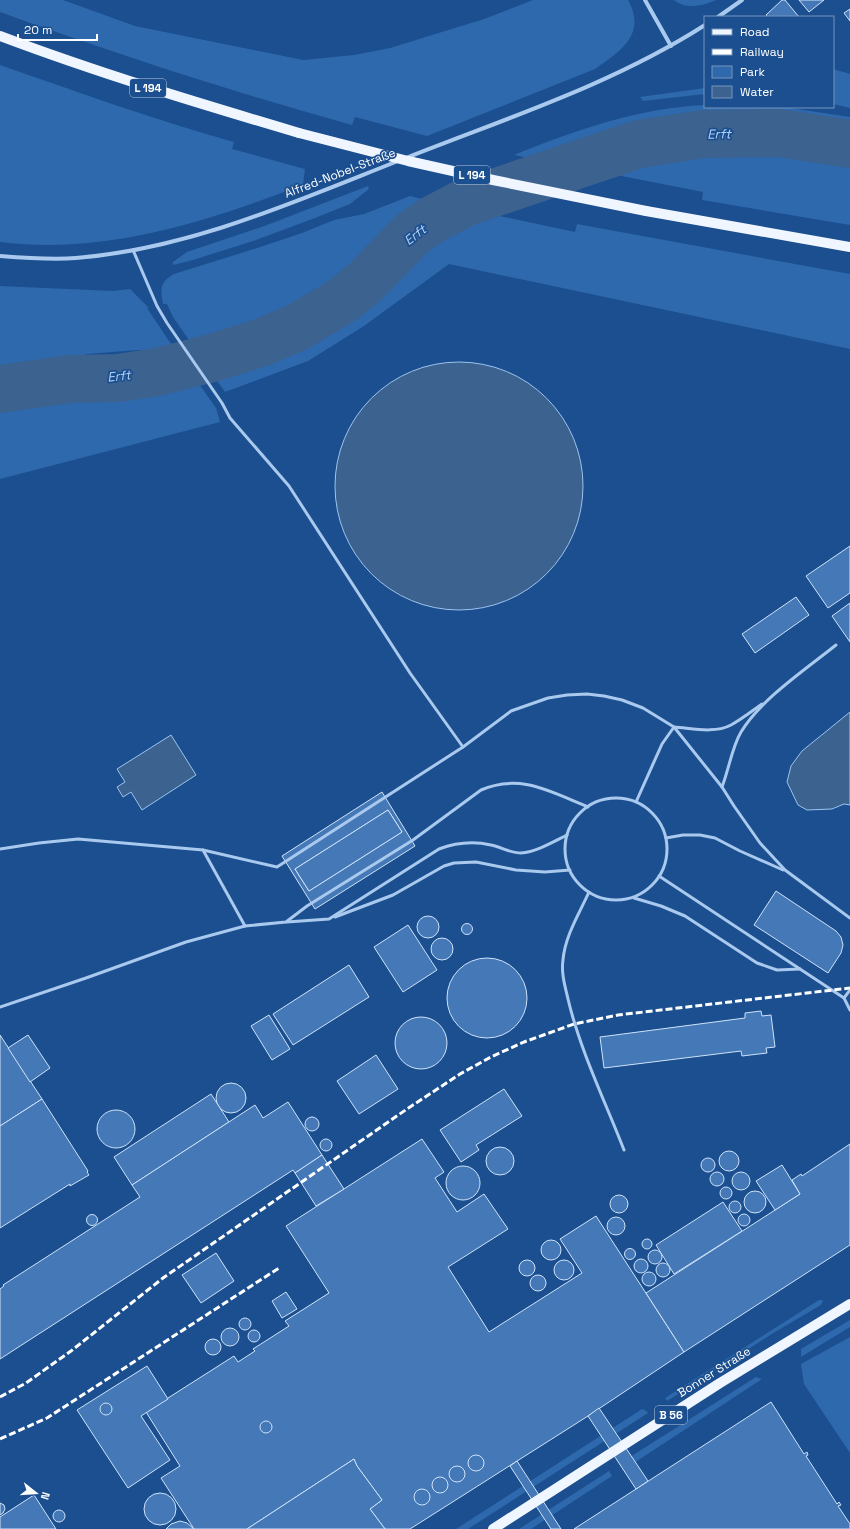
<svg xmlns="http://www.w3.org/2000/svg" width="850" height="1529" viewBox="0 0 850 1529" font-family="'Space Grotesk',sans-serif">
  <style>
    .green { fill: #2e69ad }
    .water { fill: #3c6290; stroke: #9cc4f0 }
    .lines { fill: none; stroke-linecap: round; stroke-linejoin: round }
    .river { stroke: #3c6290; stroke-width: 48 }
    .building { fill: #4478b7; stroke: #cfe3fa; fill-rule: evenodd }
    .service { stroke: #a9c9ee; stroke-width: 3 }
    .minor { stroke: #a9c9ee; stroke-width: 4 }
    .primary { stroke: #f0f6ff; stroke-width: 10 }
    .rail { stroke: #fff; stroke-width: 3; stroke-dasharray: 7 3; stroke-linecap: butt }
    .primary-bridge { stroke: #f0f6ff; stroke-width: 10 }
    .labels { text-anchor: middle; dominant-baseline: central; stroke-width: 3.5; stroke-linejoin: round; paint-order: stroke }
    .shield { fill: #1b4f8f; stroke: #bbcadd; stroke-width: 1 }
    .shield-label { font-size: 11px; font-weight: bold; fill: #fff }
    .street-label { font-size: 12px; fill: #fff; stroke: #1b4f8f }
    .water-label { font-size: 13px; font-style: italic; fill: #b5d3f5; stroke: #1b4f8f }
  </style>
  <rect width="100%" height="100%" fill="#1b4f8f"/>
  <!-- green -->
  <g class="green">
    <path d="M 0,0 L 63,0 L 135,26 L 303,60 L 354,55 L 390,48 L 484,19 L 533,0 L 628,0 C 647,34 621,51 595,69 L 427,136 L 355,117 L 352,125 C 233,92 116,54 0,12 Z"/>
    <path d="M 674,0 L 716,0 C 703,6 686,10 674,0 Z"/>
    <path d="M 0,65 C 78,92 155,120 234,142 L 232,149 L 305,169 L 303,185 C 205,222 106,255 0,242 Z"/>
    <path d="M 833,69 L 850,74 L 850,108 L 833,104 Z"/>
    <path d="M 705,88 L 705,94 L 643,101 L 640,97 Z"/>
    <path d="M 705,105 L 705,107 L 783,107 L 850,117 L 850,134 L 791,123 L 762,121 L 713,122 L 669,125 L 642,131 L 563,165 L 514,155 C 576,130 638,108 705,105 Z"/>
    <path d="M 761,137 L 821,145 L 850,151 L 850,225 L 702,200 L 703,192 L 586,169 L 661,144 L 714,138 Z"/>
    <path d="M 368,186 L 369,189 L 350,204 L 315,218 L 253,241 L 193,260 L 173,265 L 173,262 L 187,252 L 267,225 Z"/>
    <path d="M 410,196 L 442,204 C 426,212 408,220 396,234 C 379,253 363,275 342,291 C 319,309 286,326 259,336 C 239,343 218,347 198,353 L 173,317 L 167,304 L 163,304 C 160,288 160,282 174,274 L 254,249 L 302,233 L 334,220 L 364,214 Z"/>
    <path d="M 476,211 L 575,232 L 577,224 L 850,274 L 850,349 L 449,264 L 364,326 L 308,361 L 225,392 L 208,368 C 231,361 253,355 275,347 C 300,337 334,318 355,302 C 395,272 425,225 476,211 Z"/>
    <path d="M 0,286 L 113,291 L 130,289 L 149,308 L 147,308 L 179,356 L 138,350 L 87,354 L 40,371 L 0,377 Z"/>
    <path d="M 192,374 L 216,408 L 220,422 L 0,479 L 0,401 L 115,387 L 157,385 Z"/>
    <path d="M 819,1300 L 822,1300 L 823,1301 L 821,1305 L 775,1332 L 667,1401 L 665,1398 Z"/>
    <path d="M 850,1320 L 850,1327 L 801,1357 L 801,1349 Z"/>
    <path d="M 850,1337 L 850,1453 L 804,1384 L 801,1364 Z"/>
    <path d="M 756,1377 L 762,1379 L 634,1463 L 630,1457 Z"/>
    <path d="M 642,1409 L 645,1410 L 648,1413 L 468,1529 L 456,1529 Z"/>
    <path d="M 609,1471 L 612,1476 L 531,1529 L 519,1529 Z"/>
  </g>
  <!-- water -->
  <g class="water">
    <circle cx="459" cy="486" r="124"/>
    <path d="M 850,712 L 850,805 L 844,804 L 832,809 L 807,810 L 798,805 L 787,782 L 791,766 L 802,751 Z"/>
    <path d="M 171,735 L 196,775 L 142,810 L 131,792 L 123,797 L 117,787 L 125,782 L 117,769 Z"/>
  </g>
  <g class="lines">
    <!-- river -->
    <path class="river" d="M 0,389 L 70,379 L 119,378 L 157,372 L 212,358 L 260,343 L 296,328 L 343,300 L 363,284 L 413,233 L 432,220 L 464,203 L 639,144 L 703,134 L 779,133 L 850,144"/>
  </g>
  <!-- building -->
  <g class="building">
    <path d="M 782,0 L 785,0 L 799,17 L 768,17 L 766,15 Z"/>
    <path d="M 799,0 L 824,0 L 809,12 Z"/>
    <path d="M 850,9 L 850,21 L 844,13 Z"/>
    <path d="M 850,546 L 850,593 L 828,608 L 806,576 Z"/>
    <path d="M 796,597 L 809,615 L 755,653 L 742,634 Z"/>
    <path d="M 850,603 L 850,642 L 832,616 Z"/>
    <path d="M 382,792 L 415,846 L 315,909 L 282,856 ZM 388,810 L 402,832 L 309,891 L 295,869 Z"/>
    <path d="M 388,810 L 402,832 L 309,891 L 295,869 Z"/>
    <path d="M 776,891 L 836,931 L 841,937 L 843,945 L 841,953 L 828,973 L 754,925 Z"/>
    <circle cx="428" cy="927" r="11"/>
    <circle cx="467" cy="929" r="5.5"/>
    <path d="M 408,925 L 437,970 L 403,992 L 374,947 Z"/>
    <circle cx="442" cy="949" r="11"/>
    <circle cx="487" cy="998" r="40"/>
    <path d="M 349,965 L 369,997 L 293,1045 L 273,1014 Z"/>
    <path d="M 761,1011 L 762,1016 L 771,1015 L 775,1047 L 766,1048 L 767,1053 L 742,1056 L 741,1051 L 604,1068 L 600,1037 L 745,1018 L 745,1013 Z"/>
    <path d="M 269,1015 L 290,1049 L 272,1060 L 251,1026 Z"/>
    <circle cx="421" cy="1043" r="26"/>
    <path d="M 0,1035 L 42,1099 L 0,1126 Z"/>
    <path d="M 28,1035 L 50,1068 L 30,1082 L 8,1048 Z"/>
    <path d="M 376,1055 L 398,1089 L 359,1114 L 337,1081 Z"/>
    <circle cx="231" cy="1098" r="15"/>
    <path d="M 504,1089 L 522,1116 L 476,1145 L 479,1150 L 461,1162 L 440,1130 Z"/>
    <path d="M 211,1094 L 229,1122 L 132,1185 L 114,1157 Z"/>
    <path d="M 42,1099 L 88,1171 L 87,1172 L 89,1175 L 70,1186 L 70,1184 L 0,1228 L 0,1126 Z"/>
    <path d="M 288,1102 L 322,1155 L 295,1173 L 293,1170 L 0,1359 L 0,1289 L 4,1286 L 3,1285 L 140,1197 L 132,1185 L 255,1105 L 263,1118 Z"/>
    <circle cx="116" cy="1129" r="19"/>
    <circle cx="312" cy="1124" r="7"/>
    <path d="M 422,1139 L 444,1172 L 435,1178 L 457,1212 L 484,1194 L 508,1229 L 448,1267 L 489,1332 L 582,1273 L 560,1239 L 596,1216 L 684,1352 L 588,1416 L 410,1529 L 385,1529 L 370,1509 L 382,1500 L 357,1466 L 354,1459 L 247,1529 L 194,1529 L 161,1478 L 180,1466 L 146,1412 L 234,1356 L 238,1362 L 255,1351 L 253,1349 L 289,1326 L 285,1321 L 329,1293 L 286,1226 Z"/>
    <circle cx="326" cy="1145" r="6"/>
    <path d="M 850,1144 L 850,1245 L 684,1352 L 646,1293 L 800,1194 L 792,1180 L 801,1174 L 802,1176 Z"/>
    <circle cx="500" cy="1161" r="14"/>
    <circle cx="729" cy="1161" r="10"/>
    <path d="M 322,1155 L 344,1189 L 316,1206 L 295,1173 Z"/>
    <circle cx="708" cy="1165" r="7"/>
    <path d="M 782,1165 L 800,1194 L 775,1210 L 756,1181 Z"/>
    <circle cx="463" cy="1183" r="17"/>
    <circle cx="741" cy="1181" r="9"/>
    <circle cx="717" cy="1179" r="7"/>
    <circle cx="726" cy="1193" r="6"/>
    <circle cx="755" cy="1202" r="11"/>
    <circle cx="619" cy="1204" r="9"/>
    <circle cx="735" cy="1207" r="6"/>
    <path d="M 723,1202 L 742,1231 L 674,1274 L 656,1245 Z"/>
    <circle cx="744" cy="1220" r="6"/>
    <circle cx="92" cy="1220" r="5.5"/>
    <circle cx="616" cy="1226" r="9"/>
    <circle cx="647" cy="1244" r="5"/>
    <circle cx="551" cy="1250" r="10"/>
    <circle cx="630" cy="1254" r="5.5"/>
    <circle cx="655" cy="1257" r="7"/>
    <path d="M 216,1253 L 234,1281 L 201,1303 L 182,1275 Z"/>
    <circle cx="641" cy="1266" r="7"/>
    <circle cx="564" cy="1270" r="10"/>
    <circle cx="527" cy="1268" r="8"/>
    <circle cx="663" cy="1270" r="7"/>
    <circle cx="649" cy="1279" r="7"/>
    <circle cx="538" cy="1283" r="8"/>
    <path d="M 286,1292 L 297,1309 L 282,1318 L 272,1301 Z"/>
    <circle cx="245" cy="1324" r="6"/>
    <circle cx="230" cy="1337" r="9"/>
    <circle cx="254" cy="1336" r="6"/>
    <circle cx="213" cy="1347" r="8"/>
    <path d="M 147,1366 L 168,1399 L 141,1416 L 170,1460 L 128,1488 L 77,1410 Z"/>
    <path d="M 771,1402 L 804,1454 L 807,1452 L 808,1455 L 806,1456 L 837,1504 L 839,1502 L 841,1505 L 838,1506 L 850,1524 L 850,1529 L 574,1529 Z"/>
    <circle cx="106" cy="1409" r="6"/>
    <path d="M 599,1408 L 648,1481 L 636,1489 L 588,1416 Z"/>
    <circle cx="266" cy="1427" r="6"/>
    <circle cx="476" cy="1463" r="8"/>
    <path d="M 354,1459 L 357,1466 L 382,1500 L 370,1509 L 385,1529 L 247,1529 Z"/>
    <path d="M 517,1461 L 561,1529 L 551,1529 L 510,1466 Z"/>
    <circle cx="457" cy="1474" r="8"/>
    <circle cx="440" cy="1485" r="8"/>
    <circle cx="422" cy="1497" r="8"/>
    <circle cx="160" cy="1509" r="16"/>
    <path d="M 34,1495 L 56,1529 L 0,1529 L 0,1517 Z"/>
    <path d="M 0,1503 L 4,1505 L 5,1509 L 3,1513 L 0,1515 Z"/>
    <circle cx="59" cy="1516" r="6"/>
    <path d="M 180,1521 L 187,1523 L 194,1529 L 166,1529 L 171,1524 Z"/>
  </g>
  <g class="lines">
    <!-- service -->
    <g class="service">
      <path d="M 133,250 L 157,306 L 167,323 L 222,403 L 230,418 L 289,486 L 410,673 L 463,747"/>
      <path d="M 722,787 C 729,769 732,747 741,732 C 761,699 806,669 836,645"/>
      <circle cx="616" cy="849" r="51"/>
      <path d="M 636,802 L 662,744 L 674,727 C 691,728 714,734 731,725 C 742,719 752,711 762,704"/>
      <path d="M 666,838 L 683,835 L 700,835 L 715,838 L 740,851 L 783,870"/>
      <path d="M 0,849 L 39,843 L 78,839 L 203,850 L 277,867 L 463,747 L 511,711 L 548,698 L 567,695 L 587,694 L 604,696 L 622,700 L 643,708 L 674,727 L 722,787 L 734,806 L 760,843 L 785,870 L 850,918"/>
      <path d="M 203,850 L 245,926"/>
      <path d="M 659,876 L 844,998 L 850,1010"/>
      <path d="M 589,892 C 579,914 565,936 563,960 C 561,973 565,986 568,999 C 580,1050 605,1101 624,1150"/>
      <path d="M 634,898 L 661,906 L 685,916 L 757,963 L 777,970 L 800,969"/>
      <path d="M 335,917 L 393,895 L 444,866 L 454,863 L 476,862 L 516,870 L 545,872 L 570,870"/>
      <path d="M 287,922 L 329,919 L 439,849 C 455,843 473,841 491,845 C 501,847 510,853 521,853 C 536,852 553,842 567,835"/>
      <path d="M 844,998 L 850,990"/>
      <path d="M 0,1007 L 86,978 L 186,942 L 245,926 L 286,922 L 307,906 L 413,840 L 481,790 C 520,773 551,792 588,807"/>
    </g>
    <!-- minor -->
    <g class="minor">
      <path d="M 645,0 L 671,46"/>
      <path d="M 718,17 L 742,0"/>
      <path d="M 406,158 C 507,118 613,84 705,25"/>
      <path d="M 0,256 C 25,258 51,260 76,258 C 189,249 294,202 398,161"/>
    </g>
    <!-- primary -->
    <g class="primary">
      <path d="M 0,36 C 98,73 198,103 299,133"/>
      <path d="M 646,211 L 850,247"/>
      <path d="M 493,1529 L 720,1383 L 850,1304"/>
    </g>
    <!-- rail -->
    <g class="rail">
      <path d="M 0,1397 L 26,1383 L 71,1351 L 163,1278 L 407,1109 L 460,1074 L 491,1057 L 524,1042 L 574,1024 L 618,1015 L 850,988"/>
      <path d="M 0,1439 L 47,1418 L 279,1268"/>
    </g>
    <!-- primary-bridge -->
    <path class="primary-bridge" d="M 299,133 L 408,161 L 493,180 L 646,211"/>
  </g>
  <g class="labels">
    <!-- shield labels -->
    <g class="shield">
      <rect x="130" y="79" width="36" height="18" rx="3"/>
      <rect x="454" y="166" width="36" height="18" rx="3"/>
      <rect x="655" y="1406" width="32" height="18" rx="3"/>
    </g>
    <g class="shield-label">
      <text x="148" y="88">L 194</text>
      <text x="472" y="175">L 194</text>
      <text x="671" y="1415">B 56</text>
    </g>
    <!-- street labels -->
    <g class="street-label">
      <text transform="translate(340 173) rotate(-21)">Alfred-Nobel-Straße</text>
      <text transform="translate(714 1372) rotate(-32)">Bonner Straße</text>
    </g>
    <!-- water labels -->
    <g class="water-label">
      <text transform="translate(719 134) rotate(-1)">Erft</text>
      <text transform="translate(415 235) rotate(-38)">Erft</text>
      <text transform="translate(119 376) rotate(-6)">Erft</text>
    </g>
  </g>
  <!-- legend -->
  <rect x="704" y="16" width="130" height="92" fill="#1b4f8f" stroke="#7695bc"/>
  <rect x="712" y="29" width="20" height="6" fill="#f0f6ff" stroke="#7695bc"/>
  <text x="740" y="36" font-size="12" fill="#ffffff">Road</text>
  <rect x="712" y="49" width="20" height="6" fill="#ffffff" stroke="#7695bc"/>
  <text x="740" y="56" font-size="12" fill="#ffffff">Railway</text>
  <rect x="712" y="66" width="20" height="12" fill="#2e69ad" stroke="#7695bc"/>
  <text x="740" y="76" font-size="12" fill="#ffffff">Park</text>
  <rect x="712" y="86" width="20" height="12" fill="#3c6290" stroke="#7695bc"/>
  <text x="740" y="96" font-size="12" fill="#ffffff">Water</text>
  <!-- north arrow -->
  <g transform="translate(36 1493) rotate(107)" stroke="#1b4f8f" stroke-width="3" paint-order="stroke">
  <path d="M0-3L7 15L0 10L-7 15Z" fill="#ffffff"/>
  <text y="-6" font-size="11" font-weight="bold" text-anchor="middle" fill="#ffffff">N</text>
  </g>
  <!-- scale -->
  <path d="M18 34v6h79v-6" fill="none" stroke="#ffffff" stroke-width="2"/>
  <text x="24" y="34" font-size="12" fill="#ffffff" stroke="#1b4f8f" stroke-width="3" paint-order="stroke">20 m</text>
</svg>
